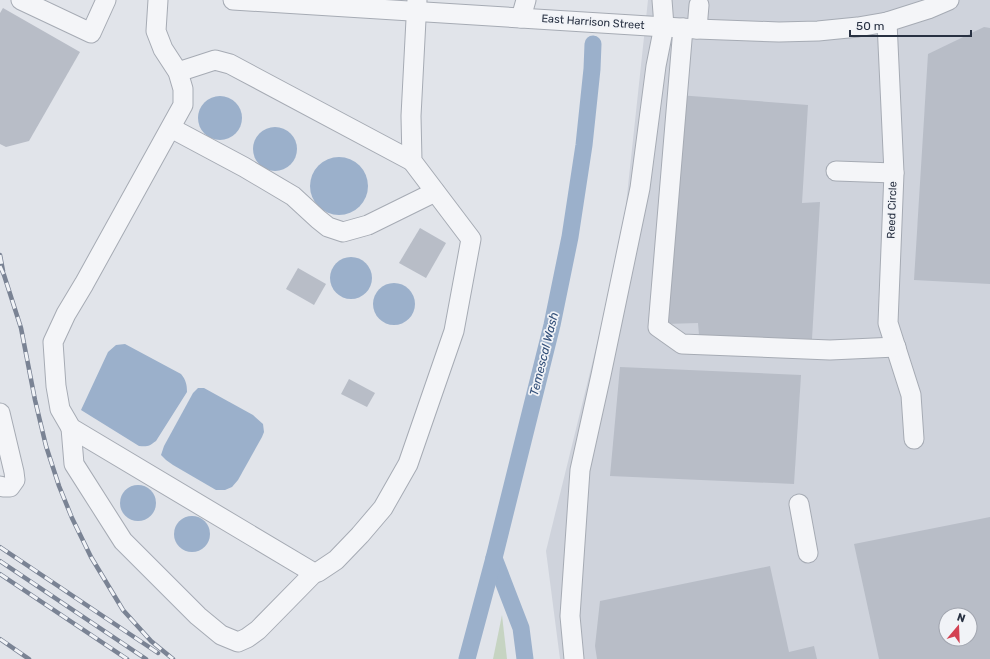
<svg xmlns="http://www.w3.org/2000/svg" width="990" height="659" viewBox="0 0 990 659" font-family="Rubik,sans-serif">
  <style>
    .built { fill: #cfd3dc; fill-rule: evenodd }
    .green { fill: #c6d4c2 }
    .water { fill: #9bb0cb }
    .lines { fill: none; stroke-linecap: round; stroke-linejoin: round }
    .canal { stroke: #9bb0cb; stroke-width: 17 }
    .building { fill: #b8bdc7; fill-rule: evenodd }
    .minor-casing { stroke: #a6abb4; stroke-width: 21 }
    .minor { stroke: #f4f5f8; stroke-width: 19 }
    .rail-casing { stroke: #7a8394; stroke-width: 4.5 }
    .rail { stroke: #f1f3f7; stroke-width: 3; stroke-dasharray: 9; stroke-linecap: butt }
    .labels { text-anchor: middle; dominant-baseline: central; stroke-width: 3.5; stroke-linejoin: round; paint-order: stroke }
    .street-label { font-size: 11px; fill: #283142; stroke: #f1f3f7 }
    .water-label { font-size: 12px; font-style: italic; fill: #314e78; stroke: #f1f3f7 }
  </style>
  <rect width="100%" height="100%" fill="#e1e4ea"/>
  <!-- built -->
  <path class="built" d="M 648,0 L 990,0 L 990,659 L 560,659 L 546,551 L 622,242 ZM 946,615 L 970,615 L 970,639 L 946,639 Z"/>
  <!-- green -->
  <path class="green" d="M 502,615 L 507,659 L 493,659 Z"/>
  <!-- water -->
  <g class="water">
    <circle cx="220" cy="118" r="22"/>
    <circle cx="275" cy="149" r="22"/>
    <circle cx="339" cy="186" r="29"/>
    <circle cx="351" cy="278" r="21"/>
    <circle cx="394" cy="304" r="21"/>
    <path d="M 125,344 L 181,374 C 186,380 187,385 187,392 L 156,441 C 149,446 148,447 139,446 L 81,410 L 108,352 L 116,345 Z"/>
    <path d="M 198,388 L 204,388 L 253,415 L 263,424 L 264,432 L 262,437 L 238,480 L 232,487 L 225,490 L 216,490 L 173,465 L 166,460 L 161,455 L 164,446 L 193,393 Z"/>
    <circle cx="138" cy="503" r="18"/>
    <circle cx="192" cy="534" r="18"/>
  </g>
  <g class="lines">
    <!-- canal -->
    <g class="canal">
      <path d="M 494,558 L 521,628 L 525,659"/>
      <path d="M 467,659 L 494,558 L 552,325 L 570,237 L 584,145 L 592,69 L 593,44"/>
    </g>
  </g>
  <!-- building -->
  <g class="building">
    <path d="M 3,8 L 80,52 L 29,141 L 6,147 L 0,144 L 0,13 Z"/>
    <path d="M 984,27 L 990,28 L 990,284 L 914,280 L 928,54 Z"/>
    <path d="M 678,95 L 808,105 L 802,203 L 820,202 L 812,339 L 699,335 L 698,323 L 665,324 Z"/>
    <path d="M 420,228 L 446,243 L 426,278 L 399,263 Z"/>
    <path d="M 298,268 L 326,284 L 314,305 L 286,289 Z"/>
    <path d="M 620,367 L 801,375 L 794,484 L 610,476 Z"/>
    <path d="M 349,379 L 375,393 L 367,407 L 341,394 Z"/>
    <path d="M 990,517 L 990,659 L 879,659 L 854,544 ZM 946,615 L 970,615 L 970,639 L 946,639 Z"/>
    <path d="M 770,566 L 789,652 L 814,646 L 817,659 L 597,659 L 595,646 L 600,601 Z"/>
  </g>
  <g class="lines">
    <defs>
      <g id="minor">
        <path d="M 21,0 L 91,33 L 106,0"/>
        <path d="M 158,0 L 156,31 L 163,49 L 178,72 L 183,89 L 183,105 L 84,284 L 66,314 L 53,342 L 56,386 L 60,409 L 71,428 L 314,573 L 318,572 L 336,560 L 360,535 L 383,508 L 408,464 L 454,331 L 471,239 L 412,161 L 411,116 L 417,0"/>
        <path d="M 233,0 L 697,29 L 779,32 L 818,31 L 858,27 L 887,22 L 928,9 L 949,0"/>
        <path d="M 521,18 L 526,0"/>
        <path d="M 887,22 L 894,173 L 888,323 L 911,395 L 914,439"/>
        <path d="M 683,28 L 658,327 L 682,344 L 830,350 L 896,347"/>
        <path d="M 697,29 L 699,5"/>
        <path d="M 178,72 L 215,60 L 230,64 L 412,161"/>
        <path d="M 171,128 L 244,167 L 293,196 L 318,219 L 328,227 L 343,232 L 368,225 L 435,192"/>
        <path d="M 836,171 L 894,173"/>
        <path d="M 0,413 L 14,472 L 15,480 L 10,487 L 3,487 L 0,486"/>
        <path d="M 71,428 L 74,464 L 123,541 L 198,616 L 221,635 L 238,642 L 247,638 L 258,630 L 314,573"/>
        <path d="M 799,504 L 808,553"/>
        <path d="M 574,659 L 570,616 L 580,470 L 601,375 L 640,188 L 656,66 L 664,26 L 662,0"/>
      </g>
    </defs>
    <!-- minor casing -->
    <use href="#minor" class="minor-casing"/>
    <!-- minor -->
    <use href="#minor" class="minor"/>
    <defs>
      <g id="rail">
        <path d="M 0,255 L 3,271"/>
        <path d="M 0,266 L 4,275 L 21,328 L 35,400 L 46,446 L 59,486 L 72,518 L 91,557 L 123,610 L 151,641 L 173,659"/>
        <path d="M 0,547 L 158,653"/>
        <path d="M 0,561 L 146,659"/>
        <path d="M 0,574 L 127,659"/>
        <path d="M 0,639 L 29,659"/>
      </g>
    </defs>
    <!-- rail casing -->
    <use href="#rail" class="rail-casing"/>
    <!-- rail -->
    <use href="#rail" class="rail"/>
  </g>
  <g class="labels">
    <!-- street labels -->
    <g class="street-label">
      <text transform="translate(593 22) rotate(4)">East Harrison Street</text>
      <text transform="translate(892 210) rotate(-88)">Reed Circle</text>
    </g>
    <!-- water labels -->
    <g class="water-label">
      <text transform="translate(544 354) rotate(-76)">Temescal Wash</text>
    </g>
  </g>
  <!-- north arrow -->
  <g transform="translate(958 627) rotate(19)"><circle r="19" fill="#f1f3f7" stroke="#a1a5af"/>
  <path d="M0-3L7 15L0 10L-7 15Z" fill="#d34253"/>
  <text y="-6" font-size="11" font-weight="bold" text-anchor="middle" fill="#283142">N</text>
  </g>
  <!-- scale -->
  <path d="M850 30v6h121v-6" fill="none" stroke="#283142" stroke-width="2"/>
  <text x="856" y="30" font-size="12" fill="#283142" stroke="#f1f3f7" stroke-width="3" paint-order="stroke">50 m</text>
</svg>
